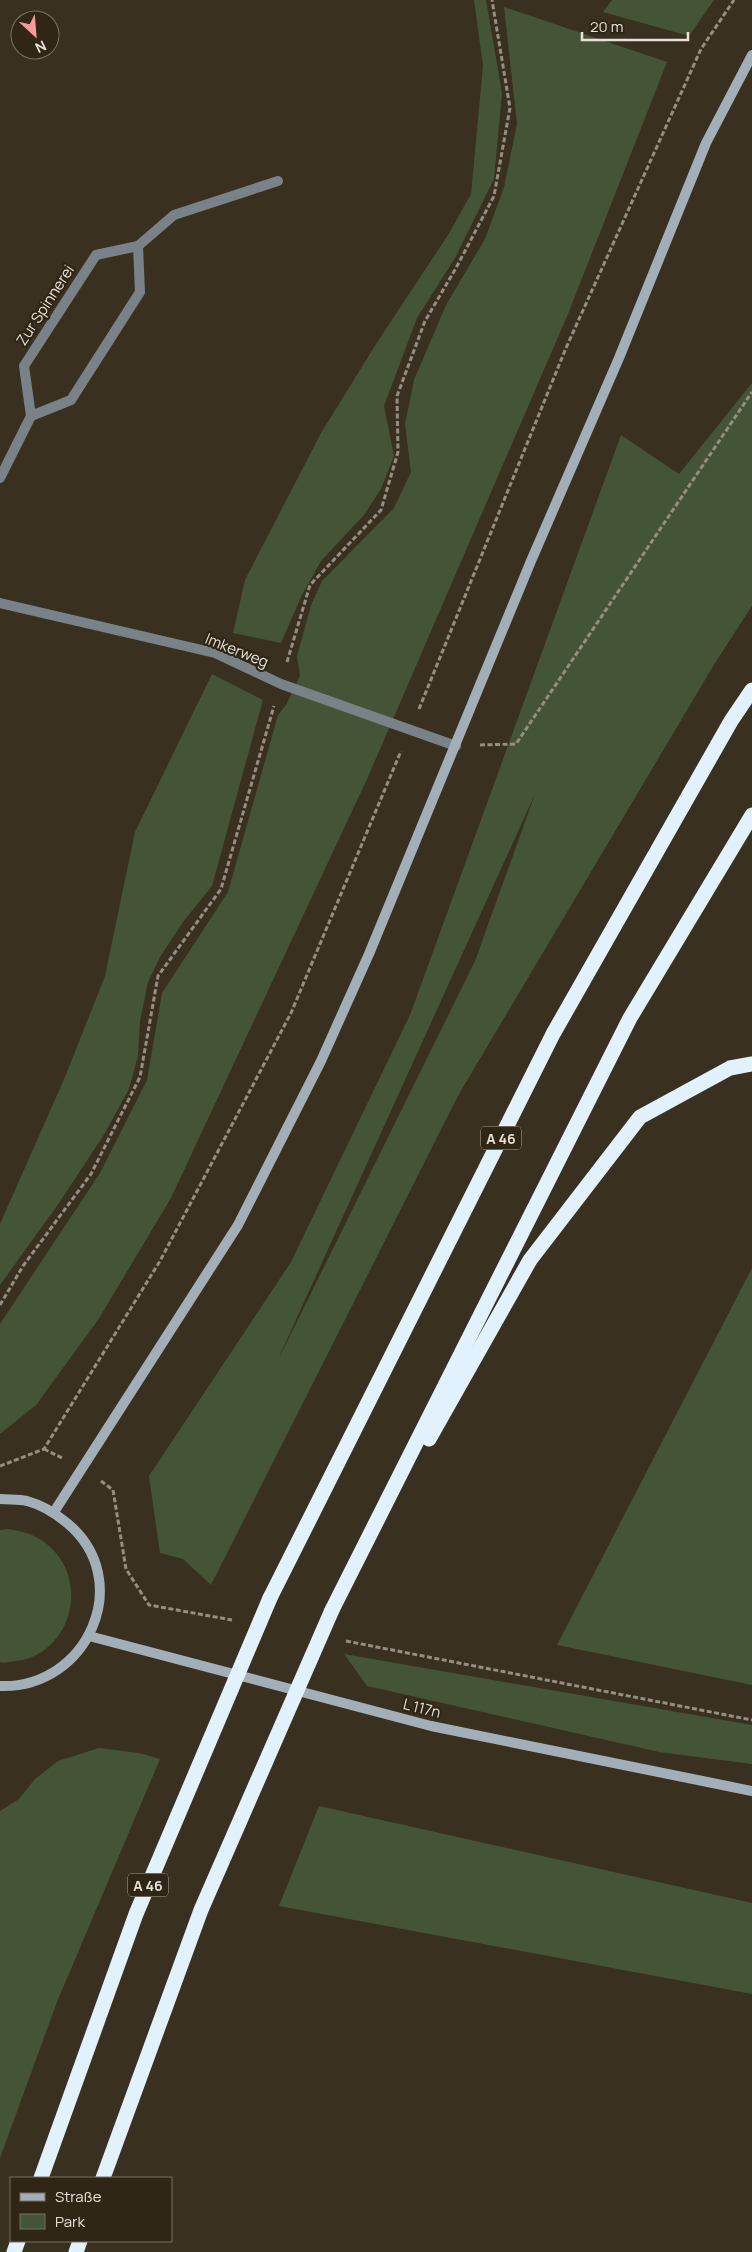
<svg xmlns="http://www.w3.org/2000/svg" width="752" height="2252" viewBox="0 0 752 2252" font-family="Manrope,sans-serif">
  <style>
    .green { fill: #445436; fill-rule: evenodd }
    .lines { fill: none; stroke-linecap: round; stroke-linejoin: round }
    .path { stroke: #958e81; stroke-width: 3; stroke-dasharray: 5 2.5; stroke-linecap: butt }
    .street { stroke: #798288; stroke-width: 10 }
    .secondary { stroke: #a2afb9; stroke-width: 10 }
    .highway { stroke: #e1f1fe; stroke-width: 15 }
    .highway-bridge { stroke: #e1f1fe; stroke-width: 15 }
    .labels { text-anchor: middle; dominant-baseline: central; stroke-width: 4.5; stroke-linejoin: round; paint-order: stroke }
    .shield { fill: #2f2616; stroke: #b0a99d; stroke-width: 1 }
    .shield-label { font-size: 14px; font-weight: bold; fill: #e7e1d7 }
    .street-label { font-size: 15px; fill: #e7e1d7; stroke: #2f2616 }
  </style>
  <rect width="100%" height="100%" fill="#393020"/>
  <!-- green -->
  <g class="green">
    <path d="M 474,0 L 486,0 L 502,93 L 494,179 L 455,258 L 417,318 L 384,406 L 394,456 L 381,489 L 364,515 L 321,561 L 301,597 L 281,643 L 233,633 L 245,580 L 321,433 L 376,344 L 448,235 L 471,194 L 483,66 Z"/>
    <path d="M 612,0 L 714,0 L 689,36 L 603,12 Z"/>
    <path d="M 504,7 L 667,62 L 568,314 L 368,777 L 171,1198 L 98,1320 L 36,1405 L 0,1434 L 0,1324 L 100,1173 L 147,1080 L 162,993 L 228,892 L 278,715 L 286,705 L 300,676 L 297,656 L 311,605 L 322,581 L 394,508 L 411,472 L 405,424 L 414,380 L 446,305 L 485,239 L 504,187 L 517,124 Z"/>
    <path d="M 752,383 L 752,606 L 715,663 L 459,1094 L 211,1585 L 183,1559 L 160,1553 L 149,1476 L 291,1262 L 410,1015 L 621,435 L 679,474 ZM 535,794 L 475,961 L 280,1356 L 280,1355 Z"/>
    <path d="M 212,674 L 263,700 L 212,886 L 183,922 L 160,957 L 148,982 L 140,1021 L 138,1056 L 129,1089 L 105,1133 L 59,1203 L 0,1285 L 0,1224 L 65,1077 L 105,976 L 135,832 Z"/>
    <path d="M 752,1268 L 752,1685 L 557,1645 Z"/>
    <path d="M 8,1529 C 21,1531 34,1534 44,1542 C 82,1569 80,1628 40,1653 C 29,1660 16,1661 3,1663 L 0,1662 L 0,1530 Z"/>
    <path d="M 344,1654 L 752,1725 L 752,1764 L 659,1752 L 367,1686 Z"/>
    <path d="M 99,1748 L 139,1753 L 160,1759 L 57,2002 L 0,2158 L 0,1811 L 19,1799 L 35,1779 L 58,1761 Z"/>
    <path d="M 319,1806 L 752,1903 L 752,1994 L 279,1906 Z"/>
  </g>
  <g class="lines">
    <!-- path -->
    <g class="path">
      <path d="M 287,662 L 310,585 L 381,510 L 398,452 L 397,396 L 425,321 L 456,268 L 494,196 L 510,108 L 492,0"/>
      <path d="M 419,709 L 566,348 L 701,49 L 734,0"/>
      <path d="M 480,745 L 516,744 L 752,392"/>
      <path d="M 0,1305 L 23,1266 L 91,1174 L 140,1077 L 158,976 L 221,889 L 274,706"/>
      <path d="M 44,1449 L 62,1458"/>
      <path d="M 0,1466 L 44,1449 L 160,1261 L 291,1013 L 401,751"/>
      <path d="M 101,1481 L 113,1490 L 126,1569 L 149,1605 L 232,1620"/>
      <path d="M 346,1641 L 752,1720"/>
    </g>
    <!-- street -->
    <g class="street">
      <path d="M 31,416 L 71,400 L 140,292 L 138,246"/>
      <path d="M 0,478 L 31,416 L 24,366 L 96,255 L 138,246 L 174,215 L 278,181"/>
      <path d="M 0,603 L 215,653 L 281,684 L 456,746"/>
    </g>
    <!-- secondary -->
    <g class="secondary">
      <path d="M 0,1499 C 9,1500 18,1499 27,1501 C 42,1505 55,1513 67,1523 C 136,1580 88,1689 0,1686"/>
      <path d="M 54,1512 L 238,1225 L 321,1061 L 369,954 L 531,561 L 619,358 L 706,143 L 752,55"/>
      <path d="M 89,1636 L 431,1726 L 752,1791"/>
    </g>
    <!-- highway -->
    <g class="highway">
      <path d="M 429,1439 L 530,1260 L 640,1117 L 730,1068 L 752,1064"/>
      <path d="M 270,1598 L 553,1034 L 731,721 L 752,690"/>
      <path d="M 332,1610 L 630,1018 L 752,815"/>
      <path d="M 14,2252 L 18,2241"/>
      <path d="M 76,2252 L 80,2241"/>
    </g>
    <!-- highway-bridge -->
    <g class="highway-bridge">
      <path d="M 41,2178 L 136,1914 L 270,1598"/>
      <path d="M 103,2178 L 201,1910 L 332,1610"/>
    </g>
  </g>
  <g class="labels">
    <!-- shield labels -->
    <g class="shield">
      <rect x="481" y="1126.5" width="40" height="23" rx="4"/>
      <rect x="128" y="1873.5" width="40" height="23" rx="4"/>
    </g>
    <g class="shield-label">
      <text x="501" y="1138">A 46</text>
      <text x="148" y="1885">A 46</text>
    </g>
    <!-- street labels -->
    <g class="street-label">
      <text transform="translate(45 305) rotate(-57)">Zur Spinnerei</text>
      <text transform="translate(237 650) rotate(22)">Imkerweg</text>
      <text transform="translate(422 1708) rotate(14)">L 117n</text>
    </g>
  </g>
  <!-- legend -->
  <rect x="10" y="2177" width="162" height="65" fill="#2f2616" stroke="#797163"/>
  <rect x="20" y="2193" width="25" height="8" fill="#a2afb9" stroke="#797163"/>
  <text x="55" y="2202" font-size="15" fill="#e7e1d7">Straße</text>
  <rect x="20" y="2214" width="25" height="15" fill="#445436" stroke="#797163"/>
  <text x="55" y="2227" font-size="15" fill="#e7e1d7">Park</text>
  <!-- north arrow -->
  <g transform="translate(35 35) rotate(154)"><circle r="24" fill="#2f2616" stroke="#797163"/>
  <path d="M0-4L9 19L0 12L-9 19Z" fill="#f59b9a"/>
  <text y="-8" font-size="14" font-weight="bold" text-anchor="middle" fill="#e7e1d7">N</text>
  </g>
  <!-- scale -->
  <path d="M582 32v8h106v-8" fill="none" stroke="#e7e1d7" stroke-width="2.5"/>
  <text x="590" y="32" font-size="15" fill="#e7e1d7" stroke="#2f2616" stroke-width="4" paint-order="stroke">20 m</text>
</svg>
